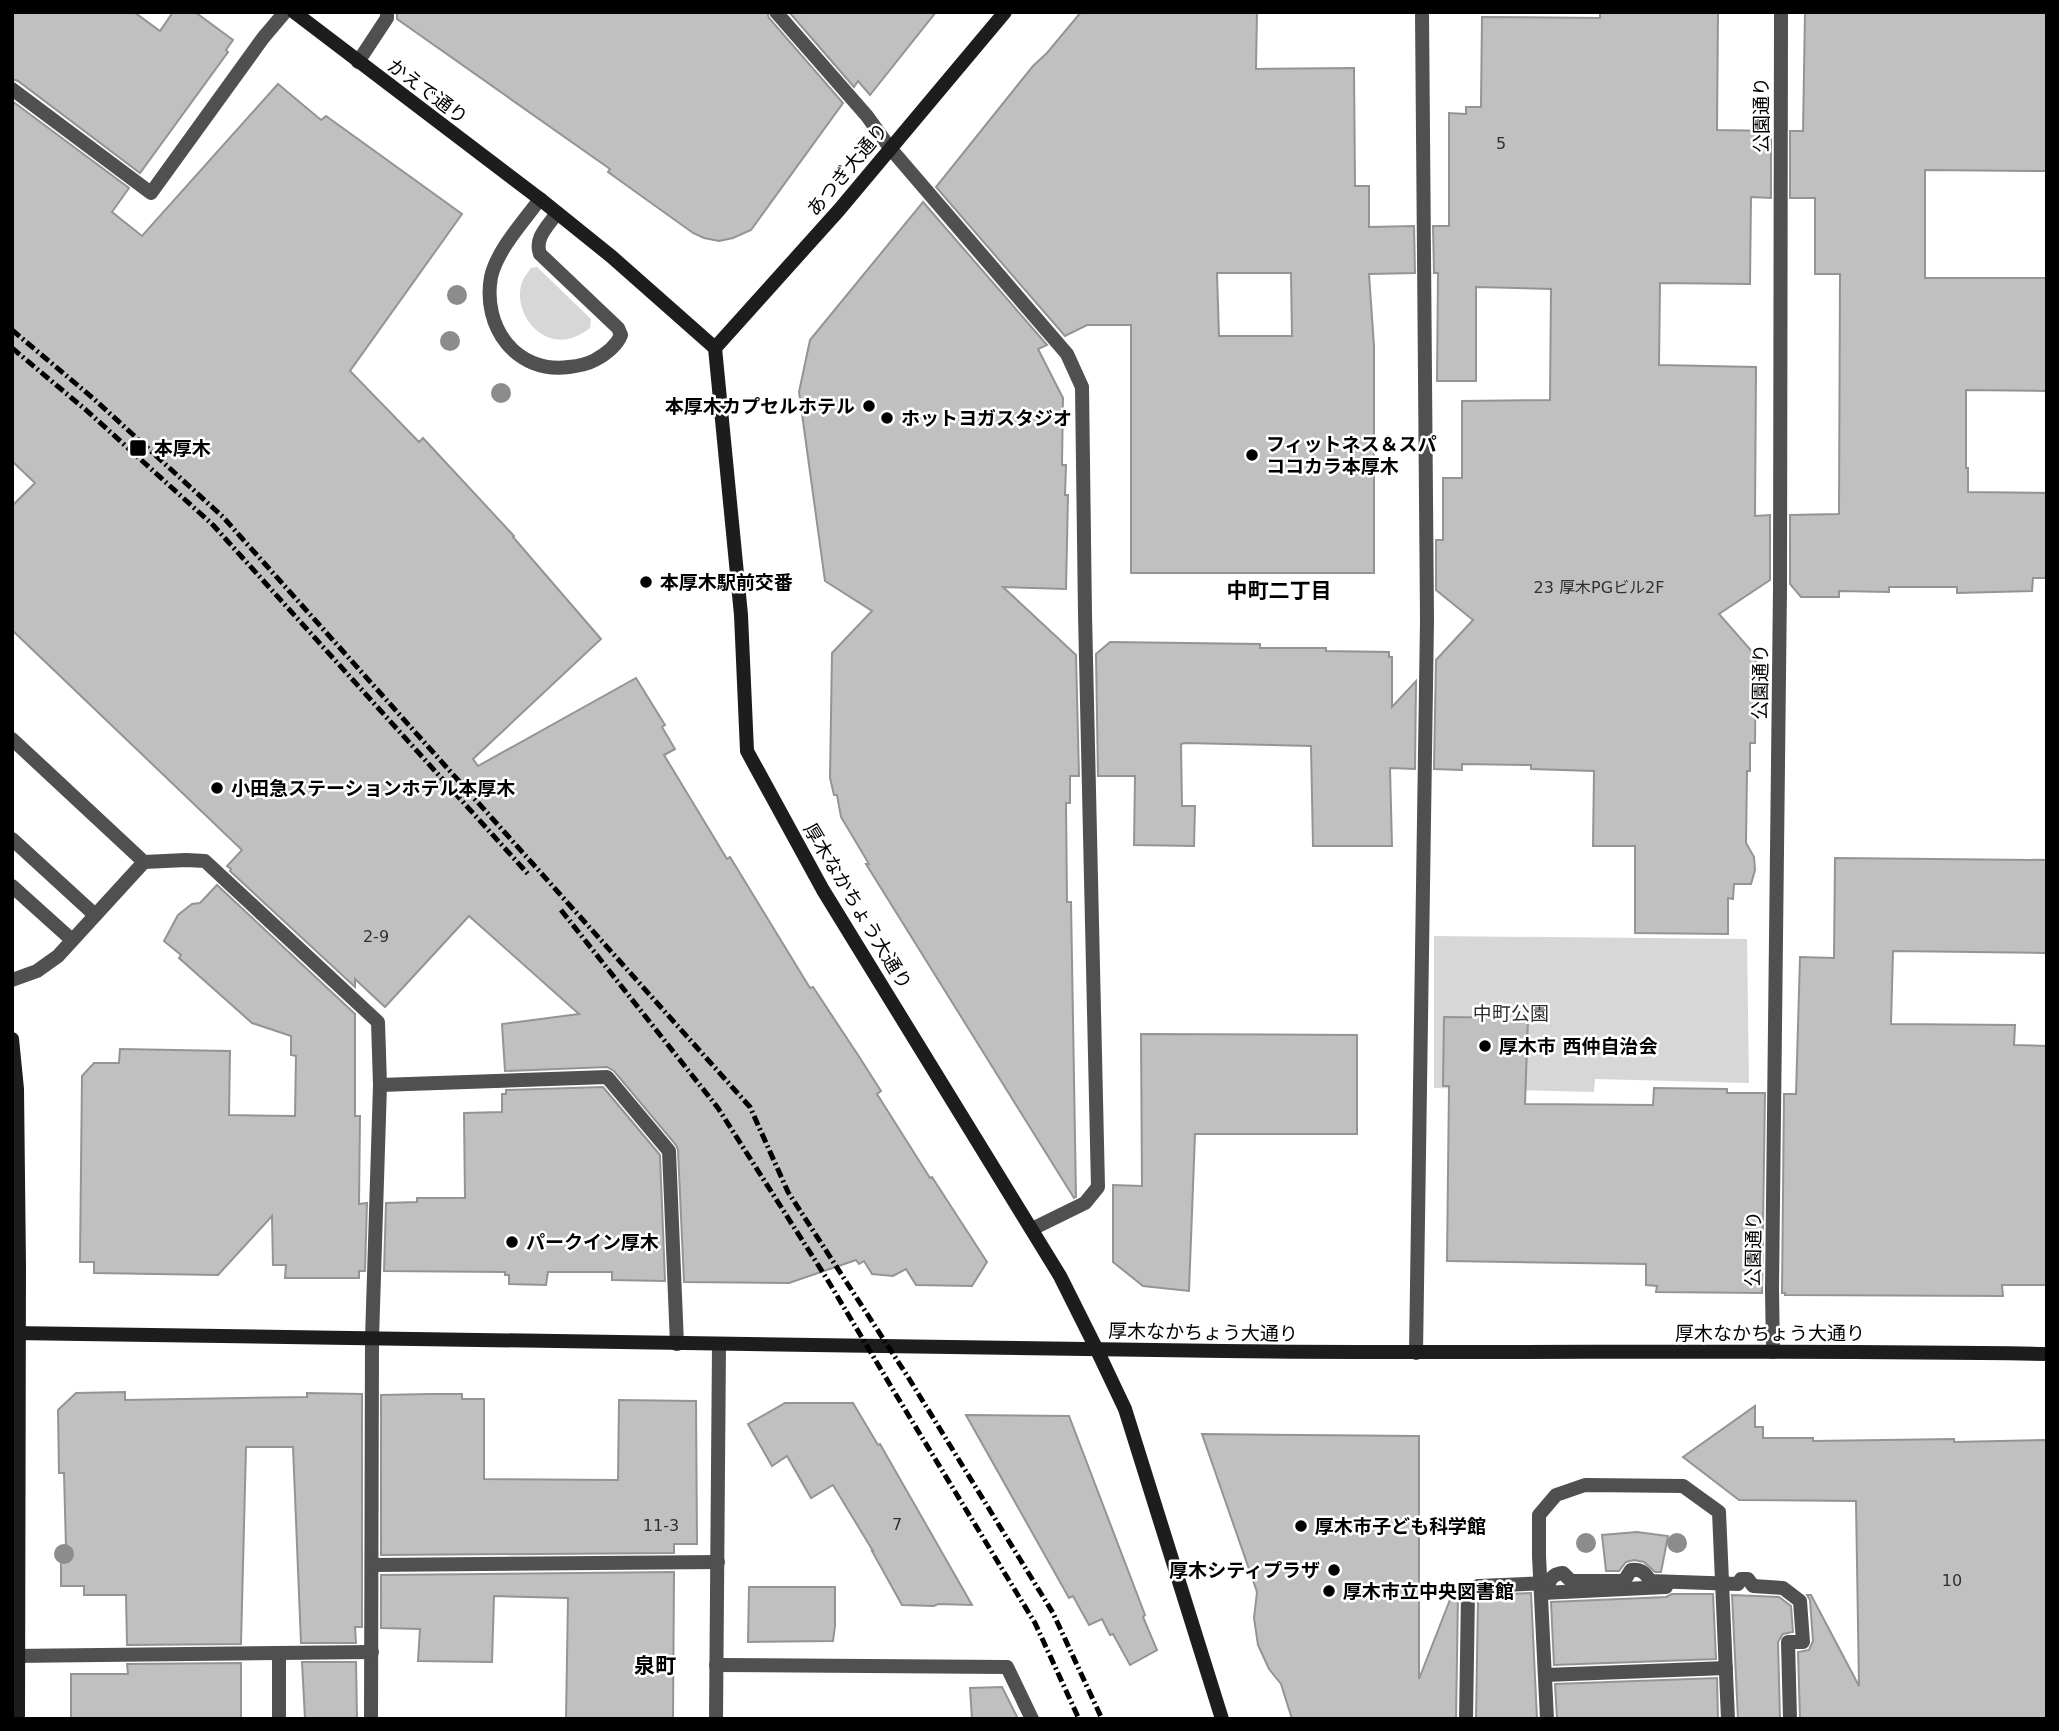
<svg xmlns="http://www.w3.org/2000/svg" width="2059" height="1731" viewBox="0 0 2059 1731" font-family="'DejaVu Sans','Noto Sans JP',sans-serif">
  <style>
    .green { fill: #d7d7d7 }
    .building { fill: #c0c0c0; stroke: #949494; stroke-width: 2; fill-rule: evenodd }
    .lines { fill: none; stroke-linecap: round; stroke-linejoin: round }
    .lane { stroke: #505050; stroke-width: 14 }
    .street { stroke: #505050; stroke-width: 14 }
    .secondary { stroke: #1d1d1d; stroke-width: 14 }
    .rail { stroke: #000; stroke-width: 5; stroke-dasharray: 10 3.5 2 3.5; stroke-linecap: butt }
    .tree { fill: #8c8c8c }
    .poi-dot { fill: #000; stroke: #fff; stroke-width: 2.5 }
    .labels { text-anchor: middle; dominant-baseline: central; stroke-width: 5; stroke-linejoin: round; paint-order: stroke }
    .number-label { font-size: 16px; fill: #303030 }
    .street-label { font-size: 19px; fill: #000; stroke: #fff }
    .poi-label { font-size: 19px; font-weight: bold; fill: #000; stroke: #fff; text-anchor: start }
    .park-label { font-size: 19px; fill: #2e2e2e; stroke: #fff }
    .neighbourhood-label { font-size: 21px; font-weight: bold; fill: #000; stroke: #fff }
  </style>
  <rect width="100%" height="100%" fill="#fff"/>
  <!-- green -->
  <g class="green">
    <path d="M 537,267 L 591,319 L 590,328 C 580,336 567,342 554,339 C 530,334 514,305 522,282 C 524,277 528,272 531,268 Z"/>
    <path d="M 1434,936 L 1747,939 L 1749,1083 L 1595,1079 L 1594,1092 L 1434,1088 Z"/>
  </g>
  <!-- building -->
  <g class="building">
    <path d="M 12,12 L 134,12 L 160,31 L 173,12 L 195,12 L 233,40 L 226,50 L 228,52 L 140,173 L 18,81 L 12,79 Z"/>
    <path d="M 397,12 L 767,12 L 769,18 L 843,103 L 751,230 L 733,238 L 719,241 L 704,238 L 693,233 L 608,172 L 610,169 L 397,19 Z"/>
    <path d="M 789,12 L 936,12 L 870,95 L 858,81 L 854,87 Z"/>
    <path d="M 1081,12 L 1257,12 L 1256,69 L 1354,68 L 1355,186 L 1369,186 L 1369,227 L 1414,226 L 1415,273 L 1369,274 L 1374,346 L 1374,573 L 1131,573 L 1131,325 L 1087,325 L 1065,336 L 936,187 L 1033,66 L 1047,53 ZM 1217,273 L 1291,273 L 1292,336 L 1219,336 Z"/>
    <path d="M 1600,12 L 1718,12 L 1717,130 L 1771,131 L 1771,198 L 1751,197 L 1750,284 L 1660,283 L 1659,365 L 1756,367 L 1755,516 L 1770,515 L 1770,580 L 1719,614 L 1756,656 L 1755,743 L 1750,743 L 1750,771 L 1747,771 L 1746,843 L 1754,857 L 1755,870 L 1751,884 L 1734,884 L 1733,899 L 1728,898 L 1728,934 L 1635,933 L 1635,846 L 1593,846 L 1594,771 L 1531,769 L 1531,765 L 1462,764 L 1462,770 L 1434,769 L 1436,660 L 1473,620 L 1436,590 L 1436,540 L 1443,540 L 1443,478 L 1462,478 L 1462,401 L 1550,400 L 1551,289 L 1476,287 L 1476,381 L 1437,381 L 1438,273 L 1434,273 L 1433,226 L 1449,226 L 1449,113 L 1466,114 L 1466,107 L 1481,107 L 1482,17 L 1600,18 Z"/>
    <path d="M 1805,12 L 2047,12 L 2047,171 L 1925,170 L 1925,278 L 2047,278 L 2047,391 L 1966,390 L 1966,468 L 1968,468 L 1968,492 L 2047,493 L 2047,578 L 2033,578 L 2032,591 L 1957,593 L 1957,587 L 1889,587 L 1889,592 L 1839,591 L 1839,597 L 1801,597 L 1790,584 L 1790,515 L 1839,514 L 1840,274 L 1815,274 L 1815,198 L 1790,198 L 1790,131 L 1803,131 Z"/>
    <path d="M 278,84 L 321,120 L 326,116 L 462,214 L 350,371 L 419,442 L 423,438 L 514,536 L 513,537 L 601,639 L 473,759 L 478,766 L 636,678 L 665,725 L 662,727 L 675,749 L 664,755 L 727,859 L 730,857 L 810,988 L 813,987 L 858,1055 L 881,1091 L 877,1094 L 930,1178 L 932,1177 L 987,1262 L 972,1286 L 916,1285 L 906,1269 L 893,1276 L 872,1274 L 864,1261 L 859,1264 L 856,1260 L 789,1283 L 684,1282 L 678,1150 L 676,1145 L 614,1071 L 607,1067 L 505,1071 L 502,1024 L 579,1014 L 469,916 L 385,1007 L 355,979 L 355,987 L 230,871 L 231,869 L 227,866 L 242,850 L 12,630 L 12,506 L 35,483 L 12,461 L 12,101 L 129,188 L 112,212 L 142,236 Z"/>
    <path d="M 923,202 L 1047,345 L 1038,349 L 1063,398 L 1062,465 L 1066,465 L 1065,495 L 1068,495 L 1066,589 L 1003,587 L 1076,655 L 1079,776 L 1070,776 L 1070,803 L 1066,803 L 1067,902 L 1071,902 L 1076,1197 L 1074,1198 L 866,864 L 869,864 L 841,817 L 837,795 L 834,795 L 830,778 L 832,653 L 872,611 L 825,581 L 799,392 L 810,340 Z"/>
    <path d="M 1110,642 L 1260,644 L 1260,648 L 1326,648 L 1326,651 L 1389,652 L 1389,657 L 1392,657 L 1392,707 L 1416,681 L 1415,769 L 1390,768 L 1392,846 L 1313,846 L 1311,746 L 1185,743 L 1181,744 L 1182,806 L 1195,806 L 1194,846 L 1134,845 L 1135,776 L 1098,776 L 1096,654 Z"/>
    <path d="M 1835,858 L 2047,860 L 2047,953 L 1893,951 L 1891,1024 L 2015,1025 L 2014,1045 L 2047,1046 L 2047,1285 L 2002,1285 L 2003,1296 L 1785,1295 L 1785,1293 L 1782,1293 L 1784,1094 L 1796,1094 L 1800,957 L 1834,958 Z"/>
    <path d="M 217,885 L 355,1014 L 355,1116 L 360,1116 L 359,1204 L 367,1203 L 365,1271 L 359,1271 L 359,1278 L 285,1278 L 286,1265 L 273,1265 L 272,1216 L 218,1275 L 94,1273 L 94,1262 L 80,1262 L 82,1076 L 94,1063 L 119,1063 L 120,1049 L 230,1051 L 229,1115 L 295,1116 L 296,1056 L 291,1055 L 291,1036 L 252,1023 L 179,958 L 181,955 L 164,941 L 178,915 L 192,904 L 200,903 Z"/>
    <path d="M 1444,1017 L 1528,1018 L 1525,1104 L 1653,1105 L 1654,1088 L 1727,1089 L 1727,1093 L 1765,1093 L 1762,1293 L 1656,1292 L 1657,1286 L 1646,1285 L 1646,1264 L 1447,1261 L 1449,1086 L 1443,1086 Z"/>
    <path d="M 1141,1034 L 1357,1035 L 1357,1134 L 1195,1134 L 1189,1291 L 1143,1286 L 1113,1262 L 1113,1185 L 1142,1186 Z"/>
    <path d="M 603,1087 L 660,1155 L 665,1281 L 612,1280 L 612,1272 L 548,1272 L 546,1285 L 509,1284 L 509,1275 L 505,1275 L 505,1272 L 384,1271 L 386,1203 L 417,1202 L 417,1198 L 465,1198 L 464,1113 L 502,1112 L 502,1094 L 506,1094 L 506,1090 Z"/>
    <path d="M 125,1392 L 125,1400 L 307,1397 L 307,1393 L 362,1394 L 362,1627 L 355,1627 L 356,1643 L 301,1643 L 293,1447 L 246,1447 L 241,1644 L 127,1645 L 126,1595 L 84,1595 L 84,1586 L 61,1586 L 61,1548 L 66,1548 L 64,1473 L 59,1473 L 58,1410 L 76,1393 Z"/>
    <path d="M 430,1394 L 462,1394 L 462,1399 L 484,1399 L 484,1479 L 618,1480 L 619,1400 L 696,1401 L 697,1544 L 674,1544 L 674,1553 L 381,1555 L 381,1395 Z"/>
    <path d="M 785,1403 L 853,1403 L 878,1445 L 880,1444 L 972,1605 L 938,1604 L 934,1606 L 902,1605 L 872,1551 L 873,1551 L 833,1485 L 811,1498 L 787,1456 L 772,1466 L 748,1424 Z"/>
    <path d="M 1755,1406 L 1755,1427 L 1763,1427 L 1763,1438 L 1813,1438 L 1813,1441 L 1954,1439 L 1954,1442 L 2047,1440 L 2047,1719 L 1800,1719 L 1798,1652 L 1809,1650 L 1813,1641 L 1810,1600 L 1807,1595 L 1811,1595 L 1859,1686 L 1856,1501 L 1739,1500 L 1683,1457 Z"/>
    <path d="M 966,1415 L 1069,1416 L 1145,1615 L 1143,1617 L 1157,1650 L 1130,1665 L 1113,1634 L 1110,1635 L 1102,1619 L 1089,1625 L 1073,1596 L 1069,1598 Z"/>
    <path d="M 1202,1434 L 1419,1436 L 1419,1679 L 1453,1592 L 1458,1592 L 1456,1719 L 1292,1719 L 1281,1684 L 1269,1669 L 1258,1645 L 1254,1618 L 1257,1592 Z"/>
    <path d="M 1637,1532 L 1668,1536 L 1661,1572 L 1655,1572 L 1644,1562 L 1634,1560 L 1626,1562 L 1619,1571 L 1606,1571 L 1602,1535 Z"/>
    <path d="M 674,1572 L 673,1719 L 566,1719 L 568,1598 L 494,1596 L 492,1662 L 418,1661 L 420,1629 L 381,1628 L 381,1575 Z"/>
    <path d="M 749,1587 L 835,1587 L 835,1626 L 833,1641 L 748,1642 Z"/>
    <path d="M 1531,1593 L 1537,1719 L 1476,1719 L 1478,1598 L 1481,1595 Z"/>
    <path d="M 1672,1594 L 1713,1594 L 1716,1659 L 1554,1665 L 1551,1602 L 1666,1597 Z"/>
    <path d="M 1732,1595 L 1779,1597 L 1791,1606 L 1793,1632 L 1783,1634 L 1778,1642 L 1780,1719 L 1738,1719 Z"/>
    <path d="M 302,1662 L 356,1662 L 357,1719 L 305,1719 Z"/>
    <path d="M 241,1663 L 241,1719 L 71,1719 L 71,1674 L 128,1674 L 127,1664 Z"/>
    <path d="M 1717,1678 L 1718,1719 L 1557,1719 L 1555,1684 Z"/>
    <path d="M 1002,1687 L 1018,1719 L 972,1719 L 970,1688 Z"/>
  </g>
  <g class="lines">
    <!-- lane -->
    <g class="lane">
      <path d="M 12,886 L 72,940"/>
      <path d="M 1542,1593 L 1666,1587"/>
      <path d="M 1545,1675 L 1726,1668"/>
      <path d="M 1547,1719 L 1539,1556 L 1539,1515 L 1556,1495 L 1585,1485 L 1683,1486 L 1719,1512 L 1728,1719"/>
    </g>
    <!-- street -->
    <g class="street">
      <path d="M 776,12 L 867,116 L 890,148 L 1067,354 L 1082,387 L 1085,614 L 1098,1187 L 1085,1203 L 1032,1229"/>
      <path d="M 358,62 L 387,18 L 387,12"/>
      <path d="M 12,89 L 151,193 L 263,38 L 285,12"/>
      <path d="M 540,199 C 524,221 497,250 491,277 C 482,327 516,374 569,367 C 578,366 586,365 595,360 C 606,354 616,347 621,335 L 618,328 L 540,254 C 534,238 548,226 557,213"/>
      <path d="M 12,739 L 144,862 L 58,956 L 37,971 L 12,980"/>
      <path d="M 12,839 L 95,915"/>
      <path d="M 144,862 L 186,860 L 205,861 L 378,1022 L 380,1085 L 372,1339 L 371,1719"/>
      <path d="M 380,1085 L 607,1077 L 669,1151 L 677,1344"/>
      <path d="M 1773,1352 L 1772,1289 L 1780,588 L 1781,12"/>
      <path d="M 1416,1353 L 1427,620 L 1422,12"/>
      <path d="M 372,1565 L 718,1562"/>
      <path d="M 12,1656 L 372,1652"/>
      <path d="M 716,1665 L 1007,1667 L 1032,1719"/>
      <path d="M 279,1719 L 279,1653"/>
      <path d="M 716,1719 L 719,1344"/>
      <path d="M 1466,1719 L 1468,1593 L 1478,1586 L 1549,1583 C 1552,1576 1555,1574 1563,1573 L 1571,1581 L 1624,1581 L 1631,1570 C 1641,1569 1645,1572 1650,1581 L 1738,1584 L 1741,1579 L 1748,1579 L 1753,1586 L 1783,1588 L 1800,1601 L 1803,1642 L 1788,1642 L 1790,1719"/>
    </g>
    <!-- secondary -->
    <g class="secondary">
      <path d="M 294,12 L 540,199 L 612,257 L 715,348 L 741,615 L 747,751 L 823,890 L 1060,1276 L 1097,1350 L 1125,1409 L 1222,1719"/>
      <path d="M 715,348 L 839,210 L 1005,12"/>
      <path d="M 12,1039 L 17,1089 L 19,1266 L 18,1719"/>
      <path d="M 12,1333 L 1224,1351 C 1498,1354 1772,1349 2047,1354"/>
    </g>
    <!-- rail -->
    <g class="rail">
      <path d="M 12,330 L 94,399 L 223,517 L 750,1107 L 788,1192 L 908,1377 L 1053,1613 L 1102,1719"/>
      <path d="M 12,348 L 86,410 L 213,525 L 528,874"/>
      <path d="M 561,910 L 718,1108 L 827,1279 L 898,1398 L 1035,1623 L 1079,1719"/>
    </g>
  </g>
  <!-- trees -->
  <g class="tree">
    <circle cx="457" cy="295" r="10"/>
    <circle cx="450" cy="341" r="10"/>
    <circle cx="501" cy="393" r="10"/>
    <circle cx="1586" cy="1543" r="10"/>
    <circle cx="1677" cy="1543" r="10"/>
    <circle cx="64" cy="1554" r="10"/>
  </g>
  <!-- markers -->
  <g class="poi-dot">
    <circle cx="869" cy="406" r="7"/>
    <circle cx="887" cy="418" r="7"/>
    <rect x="129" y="439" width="18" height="18" rx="3.5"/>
    <circle cx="1252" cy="455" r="7"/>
    <circle cx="646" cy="582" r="7"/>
    <circle cx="217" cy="788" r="7"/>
    <circle cx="1485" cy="1046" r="7"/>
    <circle cx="512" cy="1242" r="7"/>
    <circle cx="1301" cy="1526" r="7"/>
    <circle cx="1334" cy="1570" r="7"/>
    <circle cx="1329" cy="1591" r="7"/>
  </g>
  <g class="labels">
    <!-- number labels -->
    <g class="number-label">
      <text x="1501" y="143">5</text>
      <text x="1599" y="587">23 厚木PGビル2F</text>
      <text x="376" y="936">2-9</text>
      <text x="897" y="1524">7</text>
      <text x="661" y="1525">11-3</text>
      <text x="1952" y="1580">10</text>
    </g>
    <!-- street labels -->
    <g class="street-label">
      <text transform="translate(428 91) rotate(37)">かえで通り</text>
      <text transform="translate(1761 115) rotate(-90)">公園通り</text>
      <text transform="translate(847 169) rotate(-50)">あつぎ大通り</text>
      <text transform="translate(1760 682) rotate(-89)">公園通り</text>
      <text transform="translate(858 906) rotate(59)">厚木なかちょう大通り</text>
      <text transform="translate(1753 1249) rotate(-89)">公園通り</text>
      <text transform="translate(1203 1332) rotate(1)">厚木なかちょう大通り</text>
      <text x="1770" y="1333">厚木なかちょう大通り</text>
    </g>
    <!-- poi labels -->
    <g class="poi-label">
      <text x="855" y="406" text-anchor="end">本厚木カプセルホテル</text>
      <text x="901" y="418">ホットヨガスタジオ</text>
      <text x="1266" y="444">フィットネス＆スパ<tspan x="1266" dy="22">ココカラ本厚木</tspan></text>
      <text x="154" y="448">本厚木</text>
      <text x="660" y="582">本厚木駅前交番</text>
      <text x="231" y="788">小田急ステーションホテル本厚木</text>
      <text x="1499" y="1046">厚木市 西仲自治会</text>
      <text x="526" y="1242">パークイン厚木</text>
      <text x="1315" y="1526">厚木市子ども科学館</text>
      <text x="1320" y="1570" text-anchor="end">厚木シティプラザ</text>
      <text x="1343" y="1591">厚木市立中央図書館</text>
    </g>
    <!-- park labels -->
    <g class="park-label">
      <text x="1511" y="1013">中町公園</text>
    </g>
    <!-- neighbourhood labels -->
    <g class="neighbourhood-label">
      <text x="1279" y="591">中町二丁目</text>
      <text x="655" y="1666">泉町</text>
    </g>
  </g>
  <!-- border -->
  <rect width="2059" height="1731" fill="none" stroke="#000000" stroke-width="28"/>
</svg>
